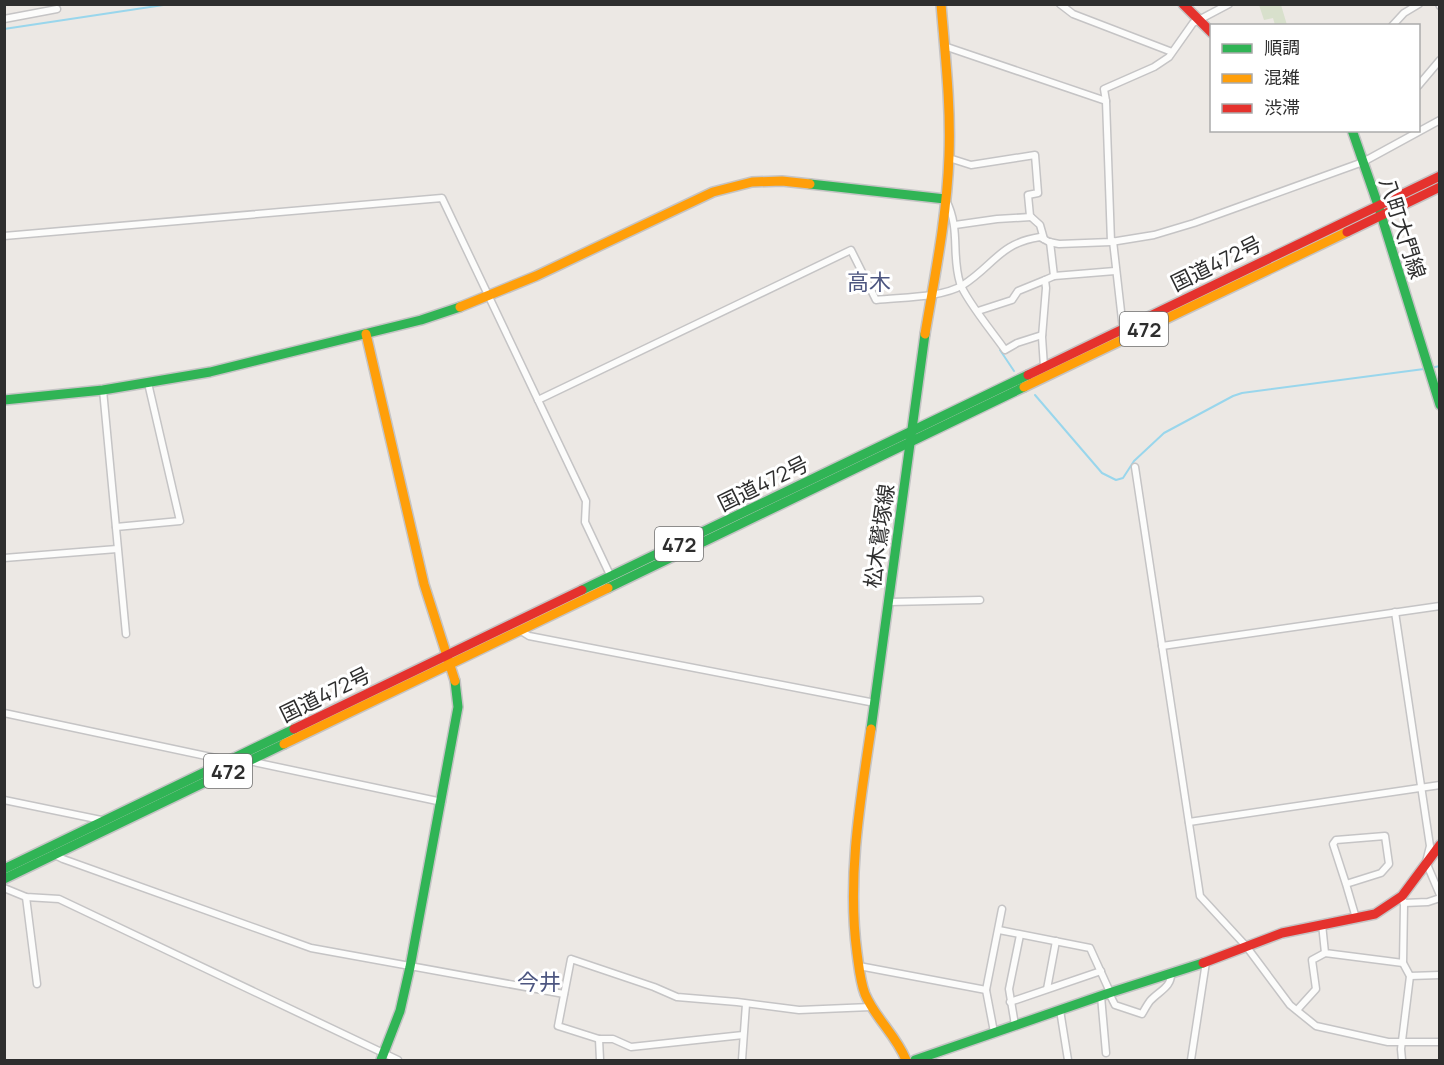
<svg xmlns="http://www.w3.org/2000/svg" width="1444" height="1065" viewBox="0 0 1444 1065" font-family="Manrope,'Noto Sans JP',sans-serif">
  <style>
    .cemetery { fill: #d8e0cc }
    .lines { fill: none; stroke-linecap: round; stroke-linejoin: round }
    .stream { stroke: #99d6ec; stroke-width: 2 }
    .street-casing { stroke: #c5c4c5; stroke-width: 9 }
    .fast-casing { stroke: #c5c4c5; stroke-width: 12 }
    .slow-casing { stroke: #c5c4c5; stroke-width: 12 }
    .jam-casing { stroke: #c5c4c5; stroke-width: 12 }
    .street { stroke: #fcfcfb; stroke-width: 6 }
    .fast { stroke: #30b455; stroke-width: 9 }
    .slow { stroke: #ff9f0a; stroke-width: 9 }
    .jam { stroke: #e5322d; stroke-width: 9 }
    .labels { text-anchor: middle; dominant-baseline: central; stroke-width: 6; stroke-linejoin: round; paint-order: stroke }
    .shield { fill: #fff; stroke: #6d6d6d; stroke-width: 1.5 }
    .shield-label { font-size: 20px; font-weight: bold; fill: #2e2e2e }
    .street-label { font-size: 21px; fill: #2e2e2e; stroke: #fff }
    .neighbourhood-label { font-size: 22px; fill: #4d5680; stroke: #fff }
  </style>
  <rect width="100%" height="100%" fill="#ece8e4"/>
  <!-- cemetery -->
  <path class="cemetery" d="M 1259,5 L 1281,5 L 1287,25 L 1275,25 L 1273,18 L 1264,20 Z"/>
  <g class="lines">
    <!-- stream -->
    <g class="stream">
      <path d="M 4,29 L 170,4"/>
      <path d="M 1000,350 L 1014,371"/>
      <path d="M 1430,368 L 1440,366"/>
      <path d="M 1035,395 L 1102,473 L 1116,480 L 1123,478 L 1134,461 L 1164,433 L 1233,396 L 1242,393 L 1424,369"/>
    </g>
    <defs>
      <g id="street">
        <path d="M 1060,4 L 1073,14 L 1172,52"/>
        <path d="M 1439,4 L 1440,6"/>
        <path d="M 4,19 L 57,9"/>
        <path d="M 1392,26 L 1404,13 L 1419,4"/>
        <path d="M 944,46 L 1106,101"/>
        <path d="M 1418,86 L 1440,60"/>
        <path d="M 949,158 L 971,165 L 1035,155 L 1038,193 L 1028,195 L 1030,216 L 1040,225 L 1044,239"/>
        <path d="M 946,200 C 961,230 951,254 960,283 C 965,299 994,334 1005,350 L 1017,343 L 1042,335"/>
        <path d="M 955,225 L 997,219 L 1031,217"/>
        <path d="M 4,236 L 442,198 L 586,501 L 585,522 L 611,577"/>
        <path d="M 1113,241 L 1123,329"/>
        <path d="M 1111,242 L 1106,101 L 1104,89 L 1154,67 L 1169,57 L 1193,23 L 1229,4"/>
        <path d="M 1054,276 L 1115,271"/>
        <path d="M 978,311 L 1012,300 L 1018,291 L 1045,280"/>
        <path d="M 1044,367 L 1042,337 L 1046,288 L 1045,280 L 1054,276 L 1050,242"/>
        <path d="M 103,390 L 126,634"/>
        <path d="M 538,400 L 851,250 L 876,300 C 902,297 941,298 963,285 C 994,265 1000,243 1040,237 L 1049,242 L 1059,244 L 1111,242 L 1154,235 L 1194,223 L 1363,162 L 1440,120"/>
        <path d="M 1135,467 L 1200,896 L 1246,946 L 1290,1005 L 1316,1026 L 1388,1042 L 1440,1042"/>
        <path d="M 116,527 L 180,521 L 148,383"/>
        <path d="M 4,558 L 117,549"/>
        <path d="M 889,602 L 980,600"/>
        <path d="M 1395,612 L 1430,846 L 1426,862 L 1440,895"/>
        <path d="M 521,631 L 529,636 L 875,703"/>
        <path d="M 1162,646 L 1440,606"/>
        <path d="M 4,713 L 225,760"/>
        <path d="M 249,761 L 442,802"/>
        <path d="M 4,800 L 101,820"/>
        <path d="M 1189,822 L 1440,785"/>
        <path d="M 55,855 L 63,859 L 311,948 L 564,994"/>
        <path d="M 1346,884 L 1333,844 L 1336,840 L 1385,836 L 1389,864 L 1381,873 L 1346,884 L 1356,918"/>
        <path d="M 4,888 L 26,897 L 59,899 L 398,1060"/>
        <path d="M 1402,896 L 1404,905 L 1403,963 L 1410,976 L 1401,1049 L 1402,1060"/>
        <path d="M 26,897 L 37,984"/>
        <path d="M 1404,903 L 1428,902 L 1440,898"/>
        <path d="M 1322,924 L 1325,953 L 1403,963"/>
        <path d="M 999,930 L 1090,948 L 1110,992"/>
        <path d="M 859,966 L 986,990"/>
        <path d="M 1410,976 L 1440,975"/>
        <path d="M 1047,989 L 1056,941"/>
        <path d="M 1109,993 L 1115,1005 L 1142,1014 C 1145,1009 1147,1005 1150,1001 C 1159,991 1172,987 1171,973"/>
        <path d="M 1101,996 L 1106,1053"/>
        <path d="M 1010,1002 L 1101,971"/>
        <path d="M 1060,1010 L 1068,1060"/>
        <path d="M 1297,1010 L 1316,989 L 1312,960 L 1325,953"/>
        <path d="M 1015,1025 L 1009,989 L 1020,935"/>
        <path d="M 994,1032 L 986,990 L 1002,909"/>
        <path d="M 743,1035 L 631,1047 L 613,1039 L 599,1039 L 558,1026 L 571,959 L 654,987 L 677,997 L 737,1002 L 799,1010 L 871,1007"/>
        <path d="M 599,1039 L 600,1060"/>
        <path d="M 742,1060 L 746,1004"/>
        <path d="M 1191,1060 L 1206,962"/>
      </g>
      <g id="fast">
        <path d="M 1352,130 L 1378,205 L 1440,405"/>
        <path d="M 810,184 L 945,199"/>
        <path d="M 4,400 L 103,390 L 210,372 L 421,320 L 460,307"/>
        <path d="M 608,588 L 1024,387"/>
        <path d="M 582,590 L 1028,375"/>
        <path d="M 871,729 L 925,334"/>
        <path d="M 4,869 L 294,729"/>
        <path d="M 4,879 L 284,744"/>
        <path d="M 381,1060 L 400,1011 L 410,967 L 458,707 L 455,681"/>
        <path d="M 915,1060 L 1109,993 L 1203,963"/>
      </g>
      <g id="slow">
        <path d="M 460,307 L 536,276 L 713,192 L 752,182 L 782,181 L 810,184"/>
        <path d="M 366,334 L 424,584 L 455,681"/>
        <path d="M 925,334 C 935,275 947,216 949,156 C 951,105 945,54 941,4"/>
        <path d="M 1024,387 L 1347,232"/>
        <path d="M 871,729 C 860,802 847,879 857,953 C 859,967 860,981 865,994 C 875,1018 896,1035 906,1060"/>
        <path d="M 284,744 L 608,588"/>
      </g>
      <g id="jam">
        <path d="M 1183,4 L 1212,33"/>
        <path d="M 1347,232 L 1440,187"/>
        <path d="M 1028,375 L 1440,176"/>
        <path d="M 294,729 L 582,590"/>
        <path d="M 1203,963 L 1282,933 L 1375,914 L 1402,896 L 1440,845"/>
      </g>
    </defs>
    <!-- street casing -->
    <use href="#street" class="street-casing"/>
    <!-- fast casing -->
    <use href="#fast" class="fast-casing"/>
    <!-- slow casing -->
    <use href="#slow" class="slow-casing"/>
    <!-- jam casing -->
    <use href="#jam" class="jam-casing"/>
    <!-- street -->
    <use href="#street" class="street"/>
    <!-- fast -->
    <use href="#fast" class="fast"/>
    <!-- slow -->
    <use href="#slow" class="slow"/>
    <!-- jam -->
    <use href="#jam" class="jam"/>
  </g>
  <g class="labels">
    <!-- shield labels -->
    <g class="shield">
      <rect x="1120" y="312" width="48" height="34" rx="4.5"/>
      <rect x="655" y="527" width="48" height="34" rx="4.5"/>
      <rect x="204" y="754" width="48" height="34" rx="4.5"/>
    </g>
    <g class="shield-label">
      <text x="1144" y="329">472</text>
      <text x="679" y="544">472</text>
      <text x="228" y="771">472</text>
    </g>
    <!-- street labels -->
    <g class="street-label">
      <text transform="translate(1403 228) rotate(72)">八町大門線</text>
      <text transform="translate(1216 263) rotate(-26)">国道472号</text>
      <text transform="translate(763 483) rotate(-26)">国道472号</text>
      <text transform="translate(879 536) rotate(-82)">松木鷲塚線</text>
      <text transform="translate(325 694) rotate(-26)">国道472号</text>
    </g>
    <!-- neighbourhood labels -->
    <g class="neighbourhood-label">
      <text x="869" y="282">高木</text>
      <text x="539" y="982">今井</text>
    </g>
  </g>
  <!-- border -->
  <rect width="1444" height="1065" fill="none" stroke="#2e2e2e" stroke-width="12"/>
  <!-- legend -->
  <rect x="1210" y="24" width="210" height="108" fill="#ffffff" stroke="#ababab" stroke-width="1.5"/>
  <rect x="1222" y="44" width="30" height="9" fill="#30b455" stroke="#ababab" stroke-width="1.5"/>
  <text x="1264" y="54" font-size="18" fill="#2e2e2e">順調</text>
  <rect x="1222" y="74" width="30" height="9" fill="#ff9f0a" stroke="#ababab" stroke-width="1.5"/>
  <text x="1264" y="84" font-size="18" fill="#2e2e2e">混雑</text>
  <rect x="1222" y="104" width="30" height="9" fill="#e5322d" stroke="#ababab" stroke-width="1.5"/>
  <text x="1264" y="114" font-size="18" fill="#2e2e2e">渋滞</text>
</svg>
